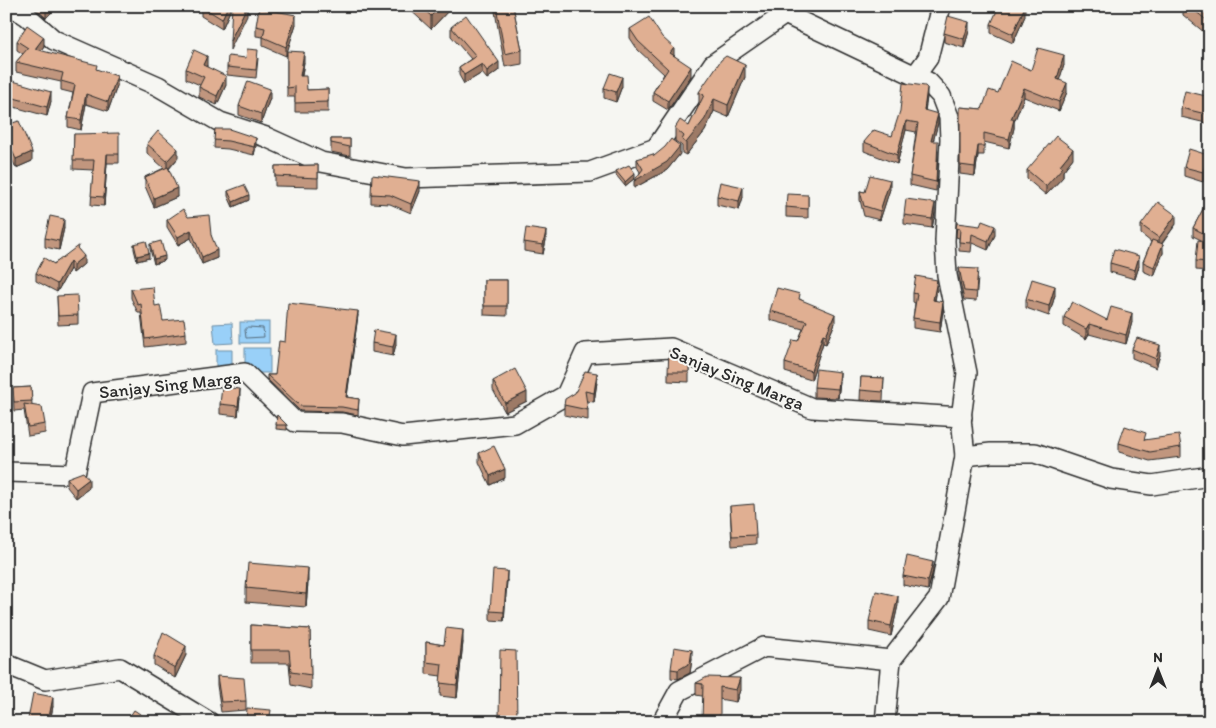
<svg xmlns="http://www.w3.org/2000/svg" width="1216" height="728" viewBox="0 0 1216 728" font-family="Itim,sans-serif">
  <style>
    .water { fill: #99d0f8; stroke: #6d8ea6 }
    .lines { fill: none; stroke-linecap: round; stroke-linejoin: round }
    .shore { stroke: #576d7d; stroke-width: 1 }
    .minor-casing { stroke: #2b2b2b; stroke-width: 22 }
    .minor { stroke: #f6f6f2; stroke-width: 19 }
    .wall { fill: #c1967e; stroke: #2b2b2b }
    .shaded-wall { fill: #9d7a66; stroke: #2b2b2b }
    .building { fill: #e0af92; stroke: #2b2b2b }
    .labels { text-anchor: middle; dominant-baseline: central; stroke-width: 4; stroke-linejoin: round; paint-order: stroke }
    .street-label { font-size: 18px; fill: #2b2b2b; stroke: #f6f6f2 }
  </style>
  <rect width="100%" height="100%" fill="#f6f6f2"/>
  <filter id="ink" filterUnits="userSpaceOnUse"><feTurbulence type="fractalNoise" baseFrequency=".02" numOctaves="2"/><feDisplacementMap in="SourceGraphic" scale="10" xChannelSelector="R" yChannelSelector="G"/><feConvolveMatrix kernelMatrix="1 2 1 2 8 2 1 2 1" color-interpolation-filters="sRGB"/></filter>
  <g filter="url(#ink)">
    <!-- water -->
    <g class="water">
      <rect x="240" y="322" width="29" height="21"/>
      <path d="M 232,323 L 233,343 L 215,344 L 213,324 Z"/>
      <rect x="245" y="348" width="25" height="25"/>
      <path d="M 216,350 L 232,350 L 232,375 L 216,374 Z"/>
    </g>
    <g class="lines">
      <!-- shore -->
      <path class="shore" d="M 248,327 L 263,328 L 264,337 L 246,338 L 245,330 Z"/>
      <defs>
        <g id="minor">
          <path d="M 11,6 L 27,16 L 54,40 L 158,86 L 220,122 L 266,137 L 321,162 L 406,178 L 590,172 L 656,148 L 713,64 L 785,14"/>
          <path d="M 781,6 L 785,14 L 928,82 L 941,96 L 949,117 L 950,139 L 945,241 L 947,275 L 967,373 L 961,418 L 965,456"/>
          <path d="M 915,76 L 928,58 L 941,6"/>
          <path d="M 6,472 L 75,474 L 92,393 L 245,373 L 295,422 L 342,423 L 403,436 L 515,424 L 566,395 L 585,353 L 671,348 L 812,408 L 962,417"/>
          <path d="M 6,664 L 45,680 L 120,668 L 209,722"/>
          <path d="M 662,722 L 679,691 L 764,647 L 891,660"/>
          <path d="M 885,722 L 891,660 L 939,598 L 965,456 L 991,453 L 1035,453 L 1111,479 L 1152,485 L 1210,476"/>
        </g>
      </defs>
      <!-- minor casing -->
      <use href="#minor" class="minor-casing"/>
      <!-- minor -->
      <use href="#minor" class="minor"/>
    </g>
    <!-- wall -->
    <g class="wall">
      <path d="M 33,6 L 58,6 L 46,18 Z"/>
      <path d="M 201,6 L 232,6 L 222,29 L 201,16 Z"/>
      <path d="M 408,6 L 449,6 L 449,10 L 431,29 L 408,8 Z"/>
      <path d="M 494,6 L 513,6 L 522,50 L 522,64 L 505,67 Z"/>
      <path d="M 1183,6 L 1210,6 L 1210,37 L 1183,15 Z"/>
      <path d="M 1025,16 L 1013,43 L 991,33 L 991,24 Z"/>
      <path d="M 296,24 L 287,51 L 304,62 L 302,76 L 307,90 L 328,89 L 328,112 L 295,112 L 295,97 L 287,97 L 287,52 L 286,56 L 263,46 L 263,37 L 256,36 L 256,26 Z"/>
      <path d="M 451,27 L 499,70 L 487,79 L 482,73 L 464,84 L 459,75 L 459,67 L 471,59 L 451,36 Z"/>
      <path d="M 630,29 L 674,55 L 691,76 L 668,110 L 653,101 L 653,92 L 664,74 L 638,50 L 630,38 Z"/>
      <path d="M 969,31 L 964,48 L 944,42 L 944,33 Z"/>
      <path d="M 17,41 L 44,46 L 40,51 L 97,70 L 117,86 L 108,111 L 86,104 L 81,130 L 68,127 L 68,118 L 73,93 L 61,90 L 61,82 L 16,72 L 16,62 L 23,54 L 17,50 Z"/>
      <path d="M 246,58 L 258,58 L 256,78 L 227,75 L 227,67 Z"/>
      <path d="M 207,65 L 207,67 L 226,85 L 217,105 L 199,97 L 199,87 L 200,85 L 186,79 L 186,69 Z"/>
      <path d="M 1064,65 L 1059,80 L 1067,92 L 1059,111 L 1024,97 L 1014,122 L 1014,128 L 1009,148 L 984,142 L 984,155 L 978,155 L 975,176 L 960,174 L 960,107 L 982,109 L 998,93 L 1031,70 Z"/>
      <path d="M 745,77 L 728,117 L 714,111 L 705,131 L 686,155 L 682,153 L 682,146 L 675,141 L 675,128 L 689,126 L 699,105 L 699,92 Z"/>
      <path d="M 6,79 L 51,101 L 47,116 L 14,107 L 6,100 Z"/>
      <path d="M 622,86 L 616,102 L 604,98 L 604,88 Z"/>
      <path d="M 927,97 L 925,110 L 938,123 L 933,141 L 938,151 L 936,191 L 910,185 L 910,176 L 916,132 L 906,130 L 897,164 L 864,151 L 864,142 L 892,136 Z"/>
      <path d="M 1210,97 L 1210,124 L 1181,117 L 1181,108 Z"/>
      <path d="M 270,98 L 261,123 L 239,115 L 239,106 Z"/>
      <path d="M 6,125 L 32,161 L 16,168 L 6,147 Z"/>
      <path d="M 215,129 L 256,146 L 254,155 L 228,149 L 214,148 Z"/>
      <path d="M 74,134 L 119,154 L 119,163 L 107,163 L 104,206 L 91,205 L 93,170 L 73,169 Z"/>
      <path d="M 331,139 L 350,139 L 350,156 L 331,152 Z"/>
      <path d="M 147,144 L 178,158 L 169,169 L 177,197 L 154,207 L 145,186 L 145,177 L 164,168 L 147,153 Z"/>
      <path d="M 680,154 L 667,170 L 634,188 L 640,172 L 637,167 L 637,159 L 654,156 Z"/>
      <path d="M 1073,158 L 1063,171 L 1063,177 L 1046,195 L 1027,179 L 1027,170 Z"/>
      <path d="M 1208,164 L 1203,182 L 1184,176 L 1184,167 Z"/>
      <path d="M 318,165 L 318,187 L 275,186 L 275,166 Z"/>
      <path d="M 616,171 L 635,178 L 625,186 L 616,175 Z"/>
      <path d="M 890,189 L 880,220 L 864,216 L 860,200 L 860,191 L 865,192 Z"/>
      <path d="M 228,191 L 249,200 L 233,207 L 228,196 Z"/>
      <path d="M 420,191 L 411,213 L 390,204 L 371,203 L 371,194 Z"/>
      <path d="M 808,195 L 808,218 L 786,217 L 786,207 Z"/>
      <path d="M 717,196 L 743,197 L 739,210 L 717,205 Z"/>
      <path d="M 1210,196 L 1210,228 L 1203,241 L 1193,236 L 1193,228 Z"/>
      <path d="M 935,213 L 932,228 L 904,224 L 904,215 Z"/>
      <path d="M 188,217 L 211,235 L 217,258 L 202,264 L 191,238 L 178,245 L 167,227 L 167,220 Z"/>
      <path d="M 957,223 L 995,235 L 988,250 L 972,243 L 971,252 L 959,251 L 959,238 L 956,237 Z"/>
      <path d="M 1176,224 L 1162,244 L 1163,253 L 1154,276 L 1143,271 L 1143,262 L 1151,242 L 1141,234 L 1141,225 Z"/>
      <path d="M 64,228 L 59,250 L 45,247 L 45,238 Z"/>
      <path d="M 546,240 L 543,254 L 524,251 L 524,242 Z"/>
      <path d="M 1210,242 L 1210,271 L 1196,270 L 1196,261 Z"/>
      <path d="M 134,244 L 149,258 L 137,261 L 134,249 Z"/>
      <path d="M 150,244 L 165,260 L 154,264 L 150,249 Z"/>
      <path d="M 79,250 L 84,264 L 73,273 L 70,269 L 57,292 L 36,281 L 36,273 Z"/>
      <path d="M 1110,263 L 1139,266 L 1135,279 L 1110,272 Z"/>
      <path d="M 959,268 L 978,278 L 976,301 L 964,300 L 959,277 Z"/>
      <path d="M 484,280 L 507,280 L 507,316 L 484,315 Z"/>
      <path d="M 131,289 L 163,321 L 186,333 L 186,342 L 145,347 L 141,313 L 138,313 L 131,298 Z"/>
      <path d="M 937,289 L 935,301 L 943,311 L 940,332 L 913,328 L 913,318 L 915,303 L 913,302 L 913,293 Z"/>
      <path d="M 1055,295 L 1049,316 L 1026,308 L 1026,299 Z"/>
      <path d="M 57,296 L 78,315 L 78,324 L 58,325 Z"/>
      <path d="M 800,299 L 835,323 L 826,344 L 823,343 L 811,380 L 785,372 L 785,363 L 798,341 L 803,329 L 770,320 L 770,311 Z"/>
      <path d="M 358,315 L 347,397 L 359,399 L 358,415 L 342,412 L 300,411 L 267,379 L 267,375 L 275,375 L 285,342 Z"/>
      <path d="M 1064,317 L 1107,320 L 1132,322 L 1126,344 L 1089,334 L 1086,339 L 1064,326 Z"/>
      <path d="M 372,343 L 396,344 L 393,356 L 372,352 Z"/>
      <path d="M 1132,349 L 1160,355 L 1156,368 L 1132,358 Z"/>
      <path d="M 689,359 L 689,382 L 668,381 L 668,372 Z"/>
      <path d="M 861,377 L 884,378 L 883,401 L 860,400 Z"/>
      <path d="M 493,381 L 527,401 L 505,412 L 493,390 Z"/>
      <path d="M 597,382 L 594,402 L 586,401 L 588,410 L 588,420 L 564,415 L 564,405 Z"/>
      <path d="M 840,382 L 838,398 L 814,397 L 814,387 Z"/>
      <path d="M 31,387 L 32,405 L 45,424 L 45,433 L 28,436 L 24,410 L 14,411 L 13,388 Z"/>
      <path d="M 240,398 L 238,416 L 220,414 L 220,404 Z"/>
      <path d="M 277,415 L 287,425 L 287,430 L 276,429 Z"/>
      <path d="M 1146,440 L 1181,447 L 1181,457 L 1150,461 L 1119,452 L 1119,443 Z"/>
      <path d="M 479,453 L 505,478 L 490,485 L 479,462 Z"/>
      <path d="M 67,478 L 89,488 L 76,498 L 67,487 Z"/>
      <path d="M 730,506 L 756,535 L 756,544 L 732,546 Z"/>
      <path d="M 933,571 L 928,590 L 903,585 L 903,576 Z"/>
      <path d="M 507,580 L 504,621 L 490,620 L 490,611 Z"/>
      <path d="M 308,582 L 306,607 L 246,602 L 246,588 Z"/>
      <path d="M 898,605 L 891,636 L 869,631 L 869,621 Z"/>
      <path d="M 251,625 L 310,629 L 311,689 L 291,685 L 289,663 L 251,663 Z"/>
      <path d="M 426,642 L 444,645 L 463,642 L 457,698 L 440,696 L 441,676 L 426,674 Z"/>
      <path d="M 186,655 L 175,678 L 154,665 L 154,656 Z"/>
      <path d="M 692,659 L 690,673 L 678,679 L 671,678 L 671,669 Z"/>
      <path d="M 217,676 L 246,701 L 246,710 L 221,712 L 217,685 Z"/>
      <path d="M 696,683 L 740,690 L 736,702 L 696,695 Z"/>
      <path d="M 53,706 L 50,722 L 28,722 L 28,719 Z"/>
    </g>
    <!-- shaded-wall -->
    <g class="shaded-wall">
      <path d="M 48,6 L 58,6 L 46,18 L 46,8 Z"/>
      <path d="M 228,6 L 232,6 L 222,29 L 222,19 Z"/>
      <path d="M 247,6 L 247,15 L 230,50 L 230,41 Z"/>
      <path d="M 440,6 L 449,6 L 449,10 L 431,29 L 431,16 Z"/>
      <path d="M 1025,6 L 1025,16 L 1013,43 L 1013,34 Z"/>
      <path d="M 296,15 L 296,24 L 286,56 L 286,47 Z"/>
      <path d="M 969,22 L 969,31 L 964,48 L 964,39 Z"/>
      <path d="M 44,37 L 44,46 L 35,59 L 35,49 Z"/>
      <path d="M 674,48 L 674,58 L 670,53 Z"/>
      <path d="M 304,52 L 304,62 L 300,85 L 300,76 Z"/>
      <path d="M 1064,55 L 1064,65 L 1057,88 L 1057,79 Z"/>
      <path d="M 207,56 L 207,65 L 203,74 L 203,65 Z"/>
      <path d="M 499,62 L 499,70 L 487,79 L 487,71 Z"/>
      <path d="M 482,64 L 482,73 L 464,84 L 464,75 Z"/>
      <path d="M 745,65 L 745,77 L 728,117 L 728,105 Z"/>
      <path d="M 691,67 L 691,76 L 668,110 L 668,101 Z"/>
      <path d="M 117,76 L 117,86 L 108,111 L 108,102 Z"/>
      <path d="M 226,76 L 226,85 L 217,105 L 217,96 Z"/>
      <path d="M 622,77 L 622,86 L 616,102 L 616,92 Z"/>
      <path d="M 1067,83 L 1067,92 L 1059,111 L 1059,102 Z"/>
      <path d="M 927,88 L 927,97 L 924,119 L 924,110 Z"/>
      <path d="M 1024,88 L 1024,97 L 1014,122 L 1014,128 L 1009,148 L 1009,139 L 1011,119 Z"/>
      <path d="M 270,89 L 270,98 L 261,123 L 261,114 Z"/>
      <path d="M 51,92 L 51,101 L 47,116 L 47,107 Z"/>
      <path d="M 86,94 L 86,104 L 81,130 L 81,120 Z"/>
      <path d="M 714,99 L 714,111 L 705,131 L 686,155 L 686,143 Z"/>
      <path d="M 938,114 L 938,123 L 931,150 L 931,141 Z"/>
      <path d="M 906,121 L 906,130 L 897,164 L 897,155 Z"/>
      <path d="M 256,138 L 256,146 L 254,155 L 254,147 Z"/>
      <path d="M 680,146 L 680,154 L 667,170 L 634,188 L 634,181 Z"/>
      <path d="M 978,146 L 978,155 L 975,176 L 975,167 Z"/>
      <path d="M 178,149 L 178,158 L 167,170 L 167,161 Z"/>
      <path d="M 1073,149 L 1073,158 L 1063,171 L 1063,177 L 1046,195 L 1046,186 L 1060,165 Z"/>
      <path d="M 32,152 L 32,161 L 16,168 L 16,159 Z"/>
      <path d="M 107,154 L 107,163 L 104,206 L 104,197 Z"/>
      <path d="M 1208,155 L 1208,164 L 1203,182 L 1203,172 Z"/>
      <path d="M 635,173 L 635,178 L 625,186 L 625,182 Z"/>
      <path d="M 890,180 L 890,189 L 880,220 L 880,211 Z"/>
      <path d="M 420,181 L 420,191 L 411,213 L 411,204 Z"/>
      <path d="M 743,187 L 743,197 L 739,210 L 739,201 Z"/>
      <path d="M 177,188 L 177,197 L 154,207 L 154,198 Z"/>
      <path d="M 249,195 L 249,200 L 233,207 L 233,202 Z"/>
      <path d="M 935,203 L 935,213 L 932,228 L 932,219 Z"/>
      <path d="M 1176,215 L 1176,224 L 1159,247 L 1159,238 Z"/>
      <path d="M 64,219 L 64,228 L 59,250 L 59,241 Z"/>
      <path d="M 1210,220 L 1210,228 L 1203,241 L 1203,233 Z"/>
      <path d="M 995,226 L 995,235 L 988,250 L 988,241 Z"/>
      <path d="M 191,230 L 191,238 L 178,245 L 178,237 Z"/>
      <path d="M 546,231 L 546,240 L 543,254 L 543,245 Z"/>
      <path d="M 1163,244 L 1163,253 L 1154,276 L 1154,267 Z"/>
      <path d="M 217,250 L 217,258 L 202,264 L 202,257 Z"/>
      <path d="M 149,253 L 149,258 L 137,261 L 137,256 Z"/>
      <path d="M 84,256 L 84,264 L 73,273 L 73,265 Z"/>
      <path d="M 165,256 L 165,260 L 154,264 L 154,259 Z"/>
      <path d="M 1139,256 L 1139,266 L 1135,279 L 1135,270 Z"/>
      <path d="M 70,261 L 70,269 L 57,292 L 57,284 Z"/>
      <path d="M 937,280 L 937,289 L 933,309 L 933,300 Z"/>
      <path d="M 1055,286 L 1055,295 L 1049,316 L 1049,306 Z"/>
      <path d="M 943,302 L 943,311 L 940,332 L 940,322 Z"/>
      <path d="M 358,311 L 358,315 L 346,402 L 346,397 Z"/>
      <path d="M 1132,313 L 1132,322 L 1126,344 L 1126,335 Z"/>
      <path d="M 835,314 L 835,323 L 826,344 L 826,335 Z"/>
      <path d="M 1089,324 L 1089,334 L 1086,339 L 1086,329 Z"/>
      <path d="M 396,334 L 396,344 L 393,356 L 393,347 Z"/>
      <path d="M 823,334 L 823,343 L 811,380 L 811,371 Z"/>
      <path d="M 1160,345 L 1160,355 L 1156,368 L 1156,359 Z"/>
      <path d="M 840,372 L 840,382 L 838,398 L 838,389 Z"/>
      <path d="M 597,373 L 597,382 L 594,402 L 594,393 Z"/>
      <path d="M 240,389 L 240,398 L 238,416 L 238,406 Z"/>
      <path d="M 527,392 L 527,401 L 505,412 L 505,403 Z"/>
      <path d="M 505,469 L 505,478 L 490,485 L 490,476 Z"/>
      <path d="M 89,479 L 89,488 L 76,498 L 76,489 Z"/>
      <path d="M 933,562 L 933,571 L 928,590 L 928,581 Z"/>
      <path d="M 308,568 L 308,582 L 306,607 L 306,594 Z"/>
      <path d="M 507,571 L 507,580 L 504,621 L 504,612 Z"/>
      <path d="M 898,596 L 898,605 L 891,636 L 891,626 Z"/>
      <path d="M 463,630 L 463,642 L 457,698 L 457,685 Z"/>
      <path d="M 186,646 L 186,655 L 175,678 L 175,668 Z"/>
      <path d="M 692,650 L 692,659 L 690,673 L 678,679 L 678,670 Z"/>
      <path d="M 740,678 L 740,690 L 736,702 L 736,690 Z"/>
      <path d="M 53,697 L 53,706 L 50,722 L 48,722 Z"/>
    </g>
    <!-- building -->
    <g class="building">
      <path d="M 201,6 L 228,6 L 222,19 Z"/>
      <path d="M 232,6 L 247,6 L 230,41 Z"/>
      <path d="M 420,6 L 440,6 L 431,16 Z"/>
      <path d="M 496,6 L 513,6 L 522,50 L 505,54 Z"/>
      <path d="M 999,6 L 1025,6 L 1013,34 L 991,24 Z"/>
      <path d="M 1189,6 L 1210,6 L 1210,23 Z"/>
      <path d="M 259,8 L 296,15 L 286,47 L 263,37 L 265,28 L 256,26 Z"/>
      <path d="M 466,15 L 499,62 L 487,71 L 482,64 L 464,75 L 459,67 L 476,56 L 451,27 Z"/>
      <path d="M 948,16 L 969,22 L 964,39 L 944,33 Z"/>
      <path d="M 649,17 L 662,37 L 674,48 L 670,53 L 691,67 L 668,101 L 653,92 L 668,69 L 638,41 L 630,29 Z"/>
      <path d="M 27,25 L 44,37 L 35,49 L 97,65 L 96,69 L 117,76 L 108,102 L 86,94 L 81,120 L 68,118 L 75,85 L 61,81 L 63,73 L 16,62 L 28,48 L 17,41 Z"/>
      <path d="M 1038,48 L 1064,55 L 1057,79 L 1067,83 L 1059,102 L 1024,88 L 1011,119 L 1014,119 L 1009,139 L 984,133 L 984,146 L 978,146 L 975,167 L 960,165 L 960,107 L 982,109 L 989,90 L 998,93 L 1011,61 L 1031,70 Z"/>
      <path d="M 247,49 L 258,50 L 256,70 L 227,67 L 228,56 L 246,58 Z"/>
      <path d="M 194,50 L 207,56 L 203,65 L 226,76 L 217,96 L 199,87 L 204,77 L 186,69 Z"/>
      <path d="M 287,51 L 304,52 L 300,76 L 306,76 L 307,90 L 328,89 L 328,102 L 295,103 L 295,87 L 287,88 Z"/>
      <path d="M 726,56 L 745,65 L 728,105 L 714,99 L 705,119 L 686,143 L 682,140 L 684,136 L 675,128 L 680,120 L 689,126 L 704,95 L 699,92 L 721,60 Z"/>
      <path d="M 610,73 L 622,77 L 616,92 L 604,88 Z"/>
      <path d="M 6,79 L 51,92 L 47,107 L 14,98 L 6,91 Z"/>
      <path d="M 248,81 L 270,89 L 261,114 L 239,106 Z"/>
      <path d="M 903,83 L 925,86 L 927,88 L 924,110 L 938,114 L 931,141 L 938,141 L 936,182 L 910,176 L 918,123 L 906,121 L 897,155 L 864,142 L 874,130 L 892,136 L 900,111 Z"/>
      <path d="M 1185,91 L 1210,97 L 1210,115 L 1181,108 Z"/>
      <path d="M 19,121 L 32,152 L 16,159 L 6,138 L 6,125 Z"/>
      <path d="M 215,129 L 229,129 L 256,138 L 254,147 L 228,141 L 214,140 Z"/>
      <path d="M 158,131 L 178,149 L 167,161 L 147,144 Z"/>
      <path d="M 119,133 L 119,154 L 107,154 L 104,197 L 91,196 L 94,160 L 73,160 L 74,134 Z"/>
      <path d="M 1056,136 L 1073,149 L 1060,165 L 1063,167 L 1046,186 L 1027,170 Z"/>
      <path d="M 331,139 L 350,139 L 350,147 L 331,143 Z"/>
      <path d="M 671,139 L 680,146 L 667,162 L 634,181 L 643,169 L 637,159 L 653,154 L 654,156 L 665,147 Z"/>
      <path d="M 1189,149 L 1208,155 L 1203,172 L 1184,167 Z"/>
      <path d="M 318,165 L 318,178 L 275,176 L 275,166 Z"/>
      <path d="M 629,165 L 635,173 L 625,182 L 616,171 Z"/>
      <path d="M 168,167 L 177,188 L 154,198 L 145,177 Z"/>
      <path d="M 372,175 L 420,181 L 411,204 L 390,195 L 371,194 Z"/>
      <path d="M 870,175 L 890,180 L 880,211 L 864,206 L 860,191 L 865,192 Z"/>
      <path d="M 720,182 L 743,187 L 739,201 L 717,196 Z"/>
      <path d="M 244,185 L 249,195 L 233,202 L 228,191 Z"/>
      <path d="M 787,194 L 808,195 L 808,209 L 786,207 Z"/>
      <path d="M 1210,196 L 1210,220 L 1203,233 L 1193,228 Z"/>
      <path d="M 906,199 L 935,203 L 932,219 L 904,215 Z"/>
      <path d="M 1158,202 L 1176,215 L 1159,238 L 1141,225 Z"/>
      <path d="M 183,209 L 188,217 L 209,215 L 211,235 L 217,250 L 202,257 L 191,230 L 178,237 L 167,220 Z"/>
      <path d="M 50,216 L 64,219 L 59,241 L 45,238 Z"/>
      <path d="M 982,221 L 995,226 L 988,241 L 972,234 L 971,243 L 959,242 L 960,229 L 956,228 L 957,223 L 980,226 Z"/>
      <path d="M 526,228 L 546,231 L 543,245 L 524,242 Z"/>
      <path d="M 1152,240 L 1163,244 L 1154,267 L 1143,262 Z"/>
      <path d="M 1198,240 L 1210,242 L 1210,262 L 1196,261 Z"/>
      <path d="M 146,241 L 149,253 L 137,256 L 134,244 Z"/>
      <path d="M 161,241 L 165,256 L 154,259 L 150,244 Z"/>
      <path d="M 79,245 L 77,248 L 84,256 L 73,265 L 70,261 L 57,284 L 36,273 L 44,258 L 54,264 Z"/>
      <path d="M 1114,249 L 1139,256 L 1135,270 L 1110,263 Z"/>
      <path d="M 959,268 L 978,269 L 976,292 L 964,291 Z"/>
      <path d="M 916,276 L 937,280 L 933,300 L 943,302 L 940,322 L 913,318 L 917,294 L 913,293 Z"/>
      <path d="M 1032,279 L 1055,286 L 1049,306 L 1026,299 Z"/>
      <rect x="484" y="280" width="23" height="26"/>
      <path d="M 153,287 L 155,306 L 160,305 L 163,321 L 184,319 L 186,333 L 145,339 L 141,304 L 138,305 L 131,289 Z"/>
      <path d="M 777,288 L 800,294 L 799,299 L 835,314 L 826,335 L 823,334 L 811,371 L 785,363 L 793,340 L 798,341 L 807,321 L 770,311 Z"/>
      <path d="M 77,295 L 78,315 L 58,316 L 57,296 Z"/>
      <path d="M 1072,302 L 1107,320 L 1111,307 L 1132,313 L 1126,335 L 1089,324 L 1086,329 L 1064,317 Z"/>
      <path d="M 288,303 L 358,311 L 346,397 L 359,399 L 358,410 L 342,407 L 300,406 L 267,375 L 275,375 L 279,341 L 285,342 Z"/>
      <path d="M 374,330 L 396,334 L 393,347 L 372,343 Z"/>
      <path d="M 1137,338 L 1160,345 L 1156,359 L 1132,349 Z"/>
      <path d="M 669,350 L 689,359 L 689,372 L 668,372 Z"/>
      <path d="M 515,369 L 527,392 L 505,403 L 493,381 Z"/>
      <path d="M 816,369 L 840,372 L 838,389 L 814,387 Z"/>
      <path d="M 585,371 L 597,373 L 594,393 L 585,391 L 588,410 L 564,405 L 565,399 L 575,393 Z"/>
      <path d="M 861,377 L 884,378 L 883,392 L 860,390 Z"/>
      <path d="M 31,387 L 32,401 L 14,402 L 13,388 Z"/>
      <path d="M 222,387 L 240,389 L 238,406 L 220,404 Z"/>
      <path d="M 24,404 L 42,407 L 45,424 L 28,427 Z"/>
      <path d="M 277,415 L 287,425 L 276,425 Z"/>
      <path d="M 1125,426 L 1146,433 L 1144,440 L 1179,435 L 1181,447 L 1150,452 L 1119,443 Z"/>
      <path d="M 494,446 L 505,469 L 490,476 L 479,453 Z"/>
      <path d="M 83,472 L 89,479 L 76,489 L 67,478 Z"/>
      <path d="M 754,504 L 756,535 L 732,536 L 730,506 Z"/>
      <path d="M 907,556 L 933,562 L 928,581 L 903,576 Z"/>
      <path d="M 248,563 L 308,568 L 306,594 L 246,588 Z"/>
      <path d="M 493,570 L 507,571 L 504,612 L 490,611 Z"/>
      <path d="M 876,591 L 898,596 L 891,626 L 869,621 Z"/>
      <path d="M 251,625 L 310,629 L 311,675 L 291,672 L 289,650 L 251,650 Z"/>
      <path d="M 446,628 L 463,630 L 457,685 L 440,683 L 442,664 L 426,662 L 426,642 L 444,645 Z"/>
      <path d="M 163,632 L 186,646 L 175,668 L 154,656 Z"/>
      <path d="M 674,647 L 692,650 L 690,663 L 678,670 L 671,669 Z"/>
      <path d="M 500,650 L 516,651 L 517,722 L 485,722 L 485,719 L 499,719 Z"/>
      <path d="M 217,676 L 244,678 L 246,701 L 221,702 Z"/>
      <path d="M 707,677 L 740,678 L 736,690 L 720,687 L 720,722 L 702,722 L 703,684 L 696,683 Z"/>
      <path d="M 33,693 L 53,697 L 48,722 L 28,719 Z"/>
      <path d="M 247,708 L 271,710 L 269,722 L 246,722 Z"/>
      <path d="M 134,710 L 152,722 L 126,722 Z"/>
      <path d="M 912,716 L 918,722 L 907,722 Z"/>
    </g>
  </g>
  <g class="labels">
    <!-- street labels -->
    <g class="street-label">
      <text transform="translate(737 378) rotate(22)">Sanjay Sing Marga</text>
      <text transform="translate(170 385) rotate(-6)">Sanjay Sing Marga</text>
    </g>
  </g>
  <!-- margin -->
  <rect width="1216" height="728" fill="none" stroke="#f6f6f2" stroke-width="25"/>
  <rect x="12" y="12" width="1191" height="703" fill="none" stroke="#2b2b2b" stroke-width="2" filter="url(#ink)"/>
  <!-- north arrow -->
  <g transform="translate(1158 670)" stroke="#f6f6f2" stroke-width="4" paint-order="stroke">
  <path d="M0-4L9 19L0 12L-9 19Z" fill="#2b2b2b"/>
  <text y="-8" font-size="14" font-weight="bold" text-anchor="middle" fill="#2b2b2b">N</text>
  </g>
</svg>
